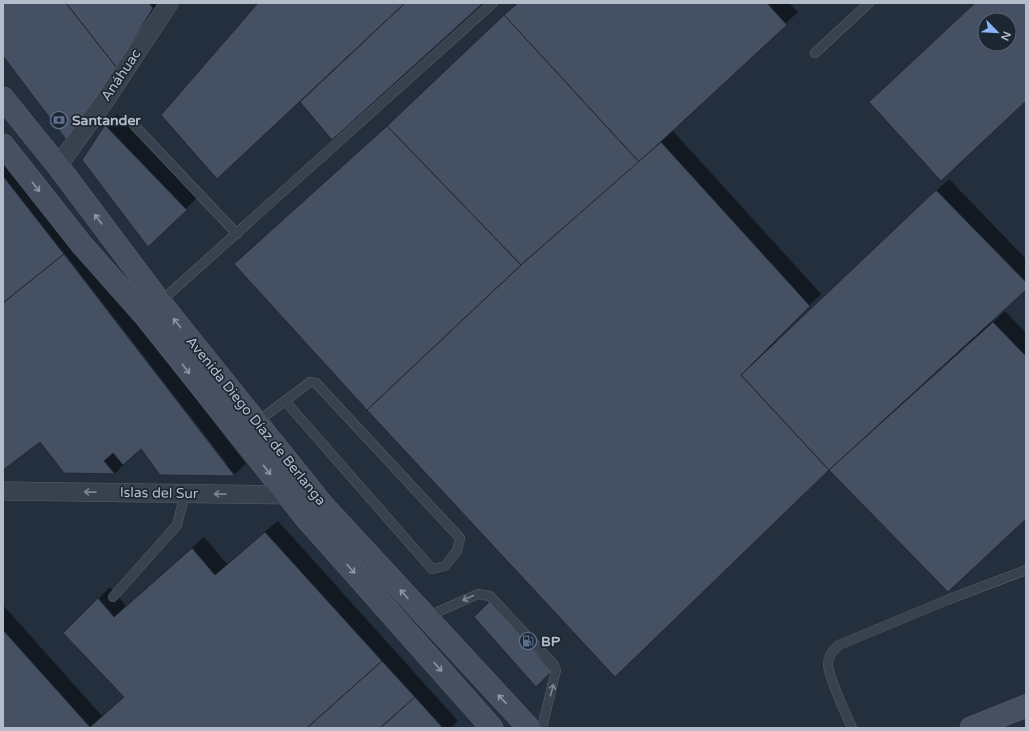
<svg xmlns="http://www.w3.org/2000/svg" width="1029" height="731" viewBox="0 0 1029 731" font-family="'Varela Round',sans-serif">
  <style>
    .shadow { fill: #0007; fill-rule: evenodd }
    .building { fill: #455162; stroke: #1f2835; fill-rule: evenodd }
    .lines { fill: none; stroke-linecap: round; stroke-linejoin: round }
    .lane-casing { stroke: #565f6c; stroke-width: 10 }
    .street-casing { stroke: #565f6c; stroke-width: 19 }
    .secondary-casing { stroke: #565f6c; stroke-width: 23 }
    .lane { stroke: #38414e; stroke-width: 9 }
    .street { stroke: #38414e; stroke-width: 18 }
    .secondary { stroke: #465061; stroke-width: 22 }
    .oneway { stroke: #8e96a5 }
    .oneway2 { stroke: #7c8592 }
    .labels { text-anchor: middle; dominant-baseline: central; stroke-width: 3.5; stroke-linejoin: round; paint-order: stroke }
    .street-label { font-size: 14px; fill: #b4bcc9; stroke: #1d2633 }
    .poi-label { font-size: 14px; font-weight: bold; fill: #b4bcc9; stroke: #1d2633; text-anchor: start }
  </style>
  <rect width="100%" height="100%" fill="#242f3e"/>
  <!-- shadow -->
  <g class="shadow">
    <path d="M 3,3 L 160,3 L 129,55 L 3,55 Z"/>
    <path d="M 259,3 L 481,3 L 332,139 L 300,100 Z"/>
    <path d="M 518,3 L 789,3 L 798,12 L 672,130 L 821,294 L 776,340 L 777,342 L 949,179 L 1026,259 L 1026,289 L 990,322 L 991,324 L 1005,311 L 1026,333 L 1026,517 L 948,590 L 829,468 L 235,264 L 401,115 Z"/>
    <path d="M 117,114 L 198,197 L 148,245 L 83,160 L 106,126 Z"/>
    <path d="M 3,150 L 76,243 L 246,464 L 234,475 L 141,448 L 115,473 L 65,472 L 40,441 L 3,469 ZM 62,250 L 227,464 L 224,464 L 61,251 Z"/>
    <path d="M 278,521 L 458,721 L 451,728 L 3,728 L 3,605 L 102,716 L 125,696 L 64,633 L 110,587 L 126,606 L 204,537 L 227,564 Z"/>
    <path d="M 494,599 L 555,667 L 537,685 Z"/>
  </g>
  <!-- building -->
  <g class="building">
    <path d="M 5,3 L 66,3 L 117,68 L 68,142 L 3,56 L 3,6 Z"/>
    <path d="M 66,3 L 149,3 L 153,8 L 117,68 Z"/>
    <path d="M 258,3 L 405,3 L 217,179 L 161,115 Z"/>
    <path d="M 405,3 L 483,3 L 332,140 L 300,102 Z"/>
    <path d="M 518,3 L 767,3 L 787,25 L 639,162 L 504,15 Z"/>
    <path d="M 975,3 L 1026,3 L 1026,101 L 941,181 L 869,102 ZM 985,20 L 1009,20 L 1009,44 L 985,44 Z"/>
    <path d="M 504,15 L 639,162 L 521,265 L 387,126 Z"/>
    <path d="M 105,125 L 187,210 L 148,247 L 82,160 Z"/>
    <path d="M 387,126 L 521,265 L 367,410 L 234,264 Z"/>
    <path d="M 661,142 L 810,306 L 741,375 L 829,470 L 615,677 L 367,410 L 521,265 Z"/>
    <path d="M 3,176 L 64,254 L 3,303 Z"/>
    <path d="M 936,190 L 1026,282 L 1026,290 L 829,470 L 741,375 Z"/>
    <path d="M 64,254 L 235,476 L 160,475 L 141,449 L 123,465 L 113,453 L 104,461 L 115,474 L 64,473 L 40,442 L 3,470 L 3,303 Z"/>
    <path d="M 993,322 L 1026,356 L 1026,519 L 948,592 L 829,470 Z"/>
    <path d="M 265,532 L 382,661 L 307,728 L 89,728 L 124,697 L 63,633 L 98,598 L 114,617 L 192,548 L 215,575 Z"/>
    <path d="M 490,601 L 552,671 L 536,687 L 474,617 Z"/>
    <path d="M 3,630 L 90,727 L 89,728 L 3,728 Z"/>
    <path d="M 382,661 L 415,697 L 380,728 L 307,728 Z"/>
    <path d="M 415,697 L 443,728 L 380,728 Z"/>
  </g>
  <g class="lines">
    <defs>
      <g id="lane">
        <path d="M 815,53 L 869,3"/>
        <path d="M 133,124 L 237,234"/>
        <path d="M 160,302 L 493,3"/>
        <path d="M 257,422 L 310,382 L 316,383 L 460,538 L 457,551 L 445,566 L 432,569 L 285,401"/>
        <path d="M 113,597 L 177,525 L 185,494"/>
        <path d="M 426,617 L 478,594 L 490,596 L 554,665 L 556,670 L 542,728"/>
        <path d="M 852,728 C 846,714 828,677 828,664 C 828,656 833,650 839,645 L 947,600 L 1026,570"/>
      </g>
      <g id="street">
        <path d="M 58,166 L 106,99 L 169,3"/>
        <path d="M 3,491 L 298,495"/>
      </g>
      <g id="secondary">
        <path d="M 3,98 L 58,166 L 160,302 L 322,504 L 529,728"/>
        <path d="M 3,145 L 82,245 L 145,316 L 305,517 L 492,728"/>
        <path d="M 971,728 L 1026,706"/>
      </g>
    </defs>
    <!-- lane casing -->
    <use href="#lane" class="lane-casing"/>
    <!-- street casing -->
    <use href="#street" class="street-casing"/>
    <!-- secondary casing -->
    <use href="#secondary" class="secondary-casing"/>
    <!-- lane -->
    <use href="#lane" class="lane"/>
    <!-- street -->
    <use href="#street" class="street"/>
    <!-- secondary -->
    <use href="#secondary" class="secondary"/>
  </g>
  <!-- one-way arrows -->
  <defs><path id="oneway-shaft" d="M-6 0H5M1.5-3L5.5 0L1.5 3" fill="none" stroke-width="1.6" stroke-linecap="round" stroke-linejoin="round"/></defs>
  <g class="oneway">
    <use href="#oneway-shaft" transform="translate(36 187) rotate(52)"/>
    <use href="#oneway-shaft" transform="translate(98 219) rotate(-127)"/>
    <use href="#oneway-shaft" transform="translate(177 323) rotate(-129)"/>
    <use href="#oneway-shaft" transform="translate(186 369) rotate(52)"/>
    <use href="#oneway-shaft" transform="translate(267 470) rotate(52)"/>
    <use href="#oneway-shaft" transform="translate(351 569) rotate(48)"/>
    <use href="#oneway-shaft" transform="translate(404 594) rotate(-132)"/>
    <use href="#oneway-shaft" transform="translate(438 667) rotate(48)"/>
    <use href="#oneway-shaft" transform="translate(502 699) rotate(-133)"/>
  </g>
  <g class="oneway2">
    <use href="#oneway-shaft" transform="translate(90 492) rotate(-179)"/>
    <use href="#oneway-shaft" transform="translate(220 494) rotate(-179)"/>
    <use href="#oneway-shaft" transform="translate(468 598) rotate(156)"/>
    <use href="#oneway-shaft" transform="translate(552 690) rotate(-75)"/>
  </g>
  <!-- icons -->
  <defs>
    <symbol id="bank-ring" viewBox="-11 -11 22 22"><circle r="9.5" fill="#1d2633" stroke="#5c6f8a" stroke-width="1.5"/><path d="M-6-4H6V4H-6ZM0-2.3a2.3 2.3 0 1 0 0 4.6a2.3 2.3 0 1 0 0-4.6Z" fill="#5c6f8a"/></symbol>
    <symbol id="fuel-ring" viewBox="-11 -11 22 22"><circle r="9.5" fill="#1d2633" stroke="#5c6f8a" stroke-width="1.5"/><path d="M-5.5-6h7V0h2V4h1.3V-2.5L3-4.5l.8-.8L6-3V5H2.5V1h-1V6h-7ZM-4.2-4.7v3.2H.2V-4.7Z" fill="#5c6f8a"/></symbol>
  </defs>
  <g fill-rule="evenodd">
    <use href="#bank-ring" x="49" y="110" width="20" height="20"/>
    <use href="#fuel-ring" x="518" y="631" width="20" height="20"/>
  </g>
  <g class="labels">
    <!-- street labels -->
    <g class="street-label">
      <text transform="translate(121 75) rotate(-56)">Anáhuac</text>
      <text transform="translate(256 421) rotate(51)">Avenida Diego Díaz de Berlanga</text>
      <text transform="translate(159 493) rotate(1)">Islas del Sur</text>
    </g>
    <!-- poi labels -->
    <g class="poi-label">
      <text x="72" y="120">Santander</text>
      <text x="541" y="641">BP</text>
    </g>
  </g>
  <!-- border -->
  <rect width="1029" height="731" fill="none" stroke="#b4bcc9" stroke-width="8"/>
  <!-- north arrow -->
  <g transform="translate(997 32) rotate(114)"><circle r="19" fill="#1d2633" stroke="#59626f"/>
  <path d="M0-3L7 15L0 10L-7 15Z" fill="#8ab4f8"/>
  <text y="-6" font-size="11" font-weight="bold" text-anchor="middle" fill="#b4bcc9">N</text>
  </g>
</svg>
